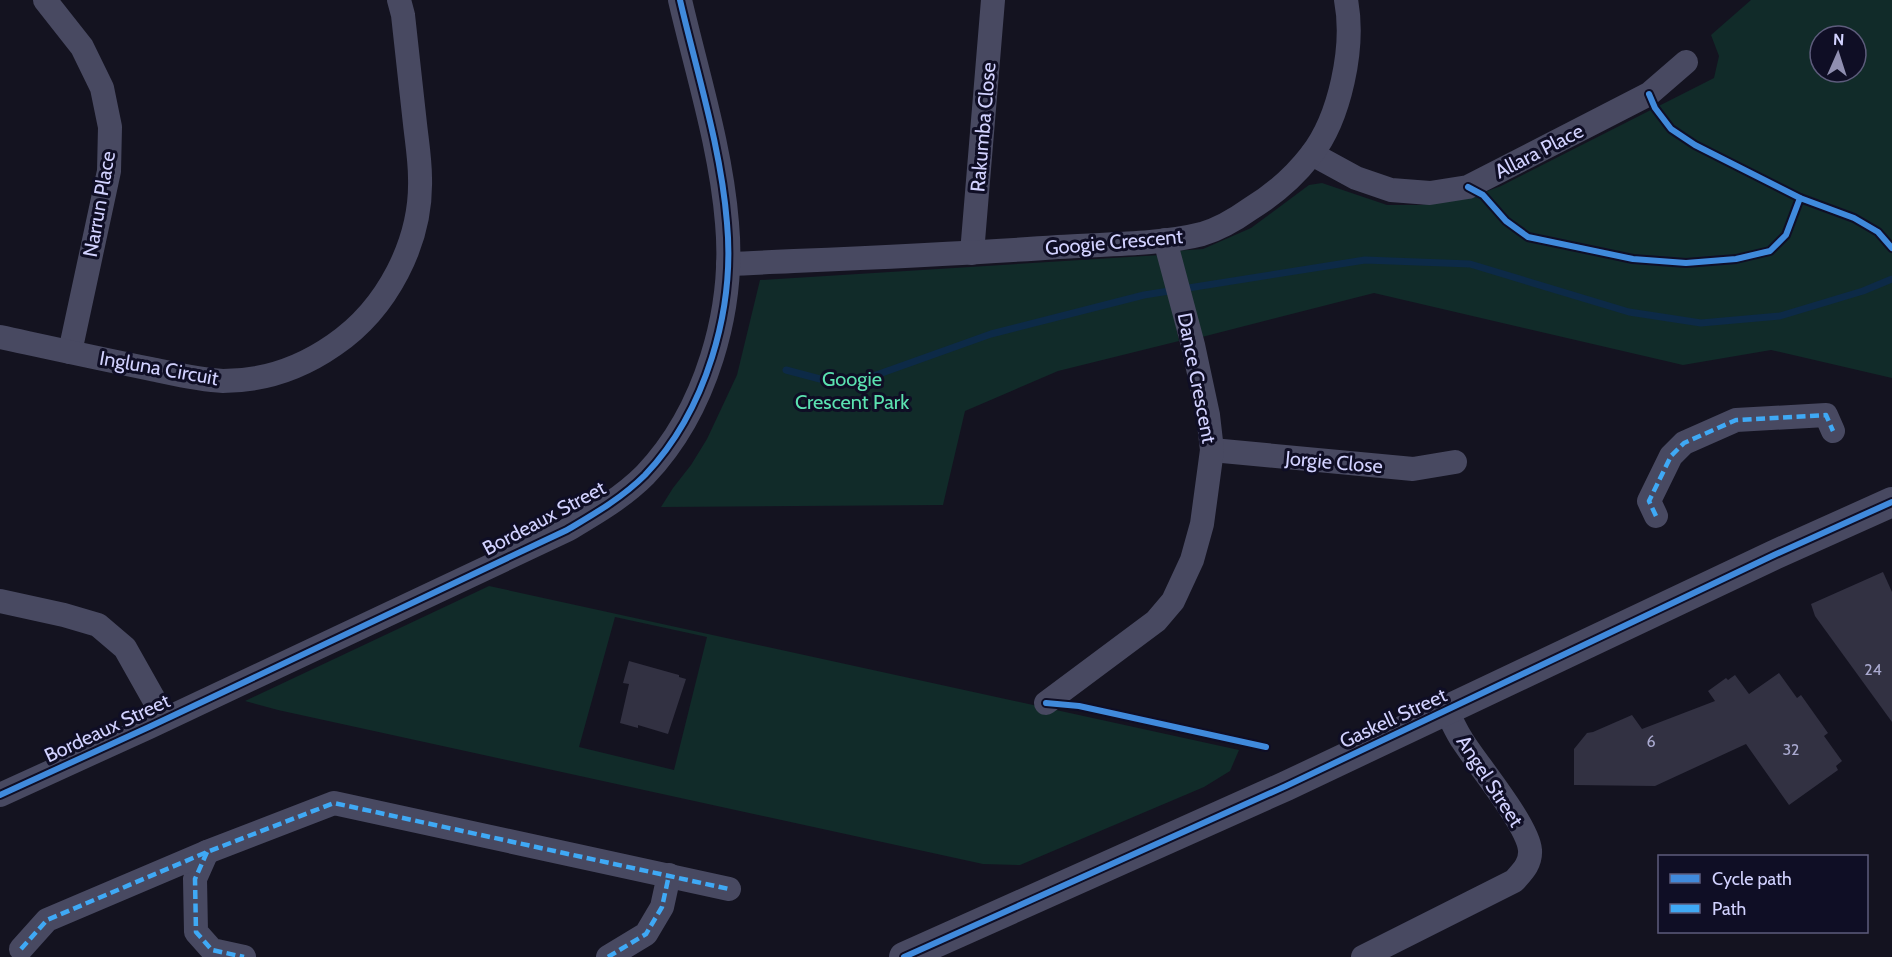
<svg xmlns="http://www.w3.org/2000/svg" width="1892" height="957" viewBox="0 0 1892 957" font-family="Cabin,sans-serif">
  <style>
    .green { fill: #112b29; fill-rule: evenodd }
    .lines { fill: none; stroke-linecap: round; stroke-linejoin: round }
    .stream { stroke: #0d2a47; stroke-width: 7 }
    .building { fill: #323142 }
    .minor { stroke: #484961; stroke-width: 24 }
    .tertiary { stroke: #484961; stroke-width: 30 }
    .quiet { stroke: #3fa9f5; stroke-width: 4.5; stroke-dasharray: 9 4.5; stroke-linecap: butt }
    .cycleway-casing { stroke: #0f0e25; stroke-width: 10 }
    .cycleway { stroke: #408adc; stroke-width: 6 }
    .labels { text-anchor: middle; dominant-baseline: central; stroke-width: 6; stroke-linejoin: round; paint-order: stroke }
    .number-label { font-size: 16px; fill: #aaaad0 }
    .street-label { font-size: 20px; fill: #d2d2ff; stroke: #0f0e25 }
    .park-label { font-size: 20px; fill: #5be2b0; stroke: #0f0e25 }
  </style>
  <rect width="100%" height="100%" fill="#141320"/>
  <!-- green -->
  <g class="green">
    <path d="M 1751,0 L 1892,0 L 1892,378 L 1771,350 L 1683,365 L 1374,293 L 1198,338 L 1174,251 L 1203,249 L 1251,228 L 1309,185 L 1322,183 L 1387,205 L 1420,205 L 1469,198 L 1501,186 L 1714,78 L 1719,56 L 1711,35 ZM 1820,36 L 1856,36 L 1856,72 L 1820,72 Z"/>
    <path d="M 1161,255 L 1179,341 L 1058,371 L 965,411 L 943,505 L 661,507 L 673,488 L 691,465 L 707,439 L 737,375 L 760,280 Z"/>
    <path d="M 489,586 L 1239,750 L 1230,771 L 1204,787 L 1020,865 L 983,864 L 278,710 L 245,701 ZM 615,617 L 707,637 L 674,770 L 579,747 Z"/>
  </g>
  <g class="lines">
    <!-- stream -->
    <path class="stream" d="M 786,370 L 820,379 L 865,379 L 991,334 L 1144,295 L 1365,260 L 1470,264 L 1629,312 L 1701,323 L 1780,316 L 1863,291 L 1892,279"/>
  </g>
  <!-- building -->
  <g class="building">
    <path d="M 1883,572 L 1892,592 L 1892,722 L 1815,616 L 1811,604 Z"/>
    <path d="M 629,661 L 679,675 L 679,677 L 686,679 L 668,734 L 638,725 L 638,728 L 620,723 L 629,684 L 623,683 Z"/>
    <path d="M 1779,673 L 1797,698 L 1801,695 L 1828,733 L 1824,736 L 1842,761 L 1836,766 L 1838,770 L 1789,805 L 1746,744 L 1655,786 L 1574,785 L 1574,749 L 1587,733 L 1593,732 L 1632,715 L 1642,729 L 1715,701 L 1708,691 L 1726,678 L 1728,680 L 1735,675 L 1749,694 Z"/>
  </g>
  <g class="lines">
    <!-- minor -->
    <g class="minor">
      <path d="M 45,0 L 82,47 L 102,88 L 110,127 L 109,171 L 70,352"/>
      <path d="M 1312,154 L 1356,178 L 1391,190 L 1430,193 L 1468,187 L 1649,94 L 1686,62"/>
      <path d="M 972,253 L 993,0"/>
      <path d="M 728,264 C 838,259 948,255 1058,247 C 1103,244 1159,245 1202,234 C 1219,229 1236,219 1250,209 C 1273,195 1294,177 1311,155 C 1340,118 1355,47 1346,0"/>
      <path d="M 0,337 C 51,348 101,359 151,369 C 175,374 199,380 223,381 C 263,381 301,368 334,345 C 387,309 422,242 420,178 C 420,160 417,142 415,124 C 411,87 407,51 403,15 L 399,0"/>
      <path d="M 1212,450 L 1413,469 L 1455,462"/>
      <path d="M 1656,516 L 1649,501 L 1671,456 L 1684,443 L 1736,420 L 1826,415 L 1833,431"/>
      <path d="M 0,601 L 64,615 L 98,625 L 125,648 L 165,719"/>
      <path d="M 1046,703 L 1156,621 L 1173,601 L 1192,560 L 1202,524 L 1212,450 L 1208,415 L 1193,345 L 1165,240"/>
      <path d="M 0,795 L 149,727 L 567,530 C 594,514 622,498 645,475 C 706,411 735,310 727,223 C 721,148 697,73 680,0"/>
      <path d="M 207,852 L 195,879 L 196,932 L 212,950 L 244,957"/>
      <path d="M 21,949 L 47,920 L 207,852 L 334,803 L 729,889"/>
      <path d="M 608,957 L 646,934 L 662,907 L 669,875"/>
      <path d="M 1363,957 L 1514,881 C 1522,872 1531,864 1530,850 C 1528,825 1477,764 1462,740 C 1456,731 1452,721 1447,712"/>
    </g>
    <!-- tertiary -->
    <path class="tertiary" d="M 904,957 L 1286,786 L 1774,555 L 1892,502"/>
    <!-- quiet -->
    <g class="quiet">
      <path d="M 1656,516 L 1649,501 L 1671,456 L 1684,443 L 1736,420 L 1826,415 L 1833,431"/>
      <path d="M 207,852 L 195,879 L 196,932 L 212,950 L 244,957"/>
      <path d="M 21,949 L 47,920 L 207,852 L 334,803 L 729,889"/>
      <path d="M 608,957 L 646,934 L 662,907 L 669,875"/>
    </g>
    <defs>
      <g id="cycleway">
        <path d="M 1649,94 L 1655,108 L 1671,129 L 1695,145 L 1800,198 L 1854,218 L 1878,232 L 1892,248"/>
        <path d="M 1468,187 L 1483,195 L 1506,221 L 1528,237 L 1633,259 L 1686,263 L 1736,259 L 1770,251 L 1786,235 L 1800,198"/>
        <path d="M 1046,703 L 1079,706 L 1266,747"/>
        <path d="M 0,795 L 149,727 L 567,530 C 594,514 622,498 645,475 C 706,411 735,310 727,223 C 721,148 697,73 680,0"/>
        <path d="M 904,957 L 1286,786 L 1774,555 L 1892,502"/>
      </g>
    </defs>
    <!-- cycleway casing -->
    <use href="#cycleway" class="cycleway-casing"/>
    <!-- cycleway -->
    <use href="#cycleway" class="cycleway"/>
  </g>
  <g class="labels">
    <!-- number labels -->
    <g class="number-label">
      <text x="1873" y="669">24</text>
      <text x="1651" y="741">6</text>
      <text x="1791" y="749">32</text>
    </g>
    <!-- street labels -->
    <g class="street-label">
      <text transform="translate(983 127) rotate(-85)">Rakumba Close</text>
      <text transform="translate(1539 151) rotate(-27)">Allara Place</text>
      <text transform="translate(99 204) rotate(-80)">Narrun Place</text>
      <text transform="translate(1114 242) rotate(-5)">Googie Crescent</text>
      <text transform="translate(159 368) rotate(10)">Ingluna Circuit</text>
      <text transform="translate(1197 378) rotate(79)">Dance Crescent</text>
      <text transform="translate(1334 462) rotate(5)">Jorgie Close</text>
      <text transform="translate(544 518) rotate(-28)">Bordeaux Street</text>
      <text transform="translate(1393 718) rotate(-25)">Gaskell Street</text>
      <text transform="translate(107 728) rotate(-25)">Bordeaux Street</text>
      <text transform="translate(1490 781) rotate(57)">Angel Street</text>
    </g>
    <!-- park labels -->
    <g class="park-label">
      <text x="852" y="379">Googie<tspan x="852" dy="23">Crescent Park</tspan></text>
    </g>
  </g>
  <!-- legend -->
  <rect x="1658" y="855" width="210" height="78" fill="#0f0e25" stroke="#5d5c7c" stroke-width="1.5"/>
  <rect x="1670" y="874" width="30" height="9" fill="#408adc" stroke="#5d5c7c" stroke-width="1.5"/>
  <text x="1712" y="885" font-size="18" fill="#d2d2ff">Cycle path</text>
  <rect x="1670" y="904" width="30" height="9" fill="#3fa9f5" stroke="#5d5c7c" stroke-width="1.5"/>
  <text x="1712" y="915" font-size="18" fill="#d2d2ff">Path</text>
  <!-- north arrow -->
  <g transform="translate(1838 54) rotate(3)"><circle r="28" fill="#0f0e25" stroke="#5d5c7c" stroke-width="1.5"/>
  <path d="M0-4.5L10 22L0 15L-10 22Z" fill="#908fb1"/>
  <text y="-9" font-size="16" font-weight="bold" text-anchor="middle" fill="#d2d2ff">N</text>
  </g>
</svg>
